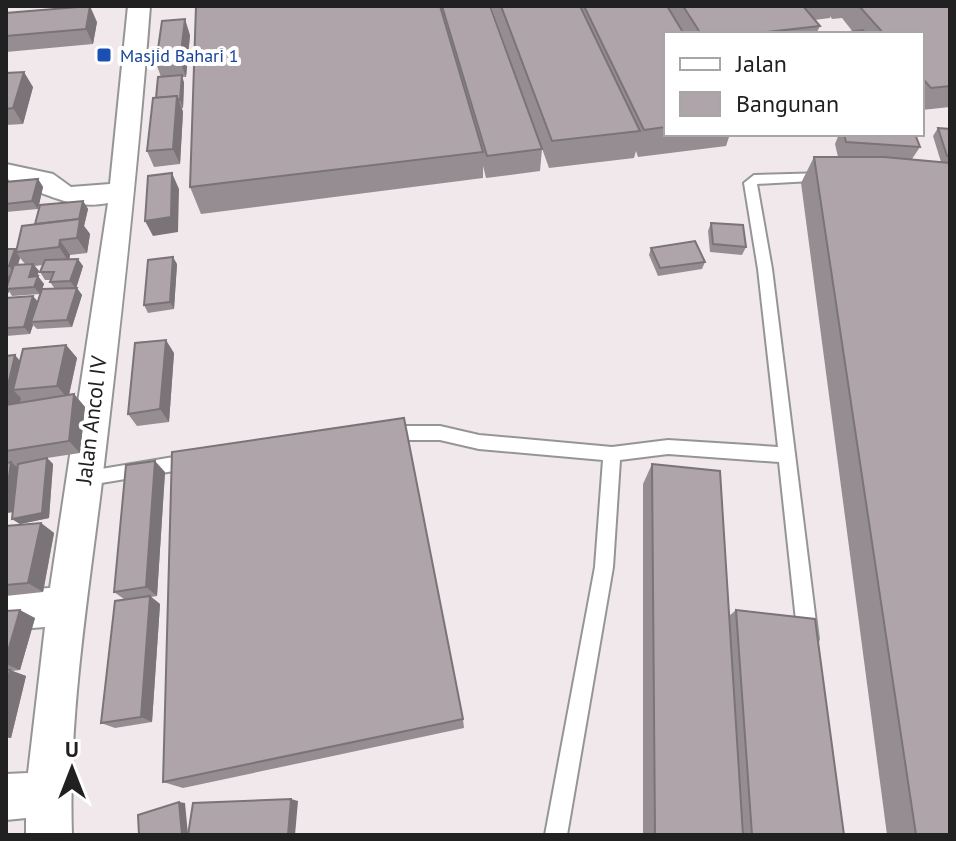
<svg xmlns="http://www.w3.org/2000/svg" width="956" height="841" viewBox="0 0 956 841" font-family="'PT Sans',sans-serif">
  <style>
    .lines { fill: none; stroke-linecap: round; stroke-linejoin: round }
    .service-casing { stroke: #959595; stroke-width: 4 }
    .minor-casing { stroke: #959595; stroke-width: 4 }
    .service { fill: #fff; fill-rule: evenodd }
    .minor { fill: #fff; fill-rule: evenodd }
    .wall { fill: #968d92; fill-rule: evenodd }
    .shaded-wall { fill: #7a7377 }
    .building { fill: #afa4aa; stroke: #7a7377; stroke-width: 2 }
    .transit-dot { fill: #1a4fb4; stroke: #fff; stroke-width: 3 }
    .labels { text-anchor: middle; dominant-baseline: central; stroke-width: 8; stroke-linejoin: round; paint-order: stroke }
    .far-transit-label { font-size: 18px; fill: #164399; stroke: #fff; text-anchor: start }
    .street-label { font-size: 22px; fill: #212121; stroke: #fff }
  </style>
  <rect width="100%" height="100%" fill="#f0e8eb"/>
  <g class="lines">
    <defs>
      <g id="service">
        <path d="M 826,173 L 830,174 L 830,180 L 757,184 L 772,269 L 818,639 L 815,646 L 808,649 L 801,646 L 798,639 L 779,462 L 668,454 L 620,460 L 613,567 L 567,835 L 545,835 L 595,567 L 603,460 L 479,449 L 440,440 L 385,440 L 379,438 L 377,433 L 379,428 L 385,426 L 440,426 L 479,435 L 612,447 L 668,440 L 778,447 L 758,269 L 744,183 L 754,175 Z"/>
        <path d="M 192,454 L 198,456 L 200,461 L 198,466 L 192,468 L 83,486 L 77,484 L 75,479 L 77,474 L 83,472 Z"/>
      </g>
      <path id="minor" d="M 128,6 L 150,6 C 138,168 120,329 101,490 C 87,603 68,721 72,835 L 26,835 L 26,818 L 6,820 L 6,774 L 28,773 L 45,627 L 6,630 L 6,590 L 50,588 L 108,203 C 67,211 43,189 6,182 L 6,164 L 53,174 L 71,187 L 110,184 Z"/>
    </defs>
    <!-- service casing -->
    <use href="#service" class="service-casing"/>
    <!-- minor casing -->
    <use href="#minor" class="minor-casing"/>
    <!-- service -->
    <use href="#service" class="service"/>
    <!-- minor -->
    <use href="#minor" class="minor"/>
  </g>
  <!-- wall -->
  <g class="wall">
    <path d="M 196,6 L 490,6 L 542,149 L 540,171 L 486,178 L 483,166 L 483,178 L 201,214 L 190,187 Z"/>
    <path d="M 491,6 L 950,6 L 950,107 L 922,110 L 922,34 L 835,34 L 853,32 L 842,18 L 832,19 L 830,16 L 830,18 L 814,20 L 820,26 L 816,34 L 666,34 L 666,134 L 730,134 L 726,146 L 638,157 L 636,151 L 634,158 L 549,168 Z"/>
    <path d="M 6,13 L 97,22 L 93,44 L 6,52 Z"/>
    <path d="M 190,35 L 186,77 L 182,77 L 184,83 L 183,108 L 182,108 L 183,112 L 180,164 L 154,167 L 147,151 L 161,77 L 156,63 Z"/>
    <path d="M 6,73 L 33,87 L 23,124 L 6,125 Z"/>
    <path d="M 938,128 L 950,129 L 950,835 L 887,835 L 801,183 L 814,157 L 838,157 L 835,144 L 839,134 L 915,134 L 920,147 L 912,159 L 941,162 L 933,136 Z"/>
    <path d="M 6,176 L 10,182 L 38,179 L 43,187 L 38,209 L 6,212 Z"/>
    <path d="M 83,201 L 88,209 L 84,226 L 90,234 L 87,253 L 70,255 L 69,259 L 83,266 L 76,288 L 82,295 L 72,327 L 37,329 L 33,325 L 30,334 L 6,336 L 6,249 L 16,251 L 35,224 ZM 20,258 L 25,264 L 18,265 ZM 43,265 L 40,272 L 45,280 L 51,280 L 50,282 L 55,289 L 42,289 L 44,284 L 37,276 L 39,271 L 35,266 ZM 9,291 L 12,296 L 40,294 L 38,302 L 6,298 Z"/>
    <path d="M 711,223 L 746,247 L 742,255 L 710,252 L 708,231 Z"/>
    <path d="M 651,248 L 705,262 L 702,269 L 658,276 L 649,255 Z"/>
    <path d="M 177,264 L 174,309 L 148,313 L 144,305 Z"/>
    <path d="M 66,345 L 77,358 L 69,395 L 74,394 L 85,407 L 80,453 L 47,458 L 53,464 L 49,518 L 20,524 L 12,519 L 13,512 L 6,513 L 6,463 L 9,462 L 6,460 L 6,356 L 20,361 Z"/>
    <path d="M 174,353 L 169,422 L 137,426 L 128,414 Z"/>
    <path d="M 652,464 L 729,616 L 736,610 L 844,835 L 643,835 L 643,484 Z"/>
    <path d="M 165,472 L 157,596 L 151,597 L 160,604 L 152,722 L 115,728 L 101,723 L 124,599 L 114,592 Z"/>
    <path d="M 41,523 L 54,533 L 43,592 L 6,596 L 6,526 Z"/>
    <path d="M 6,611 L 35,618 L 20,670 L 12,671 L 26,676 L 11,738 L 6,738 Z"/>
    <path d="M 463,719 L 464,728 L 183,788 L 163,782 Z"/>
  </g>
  <!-- shaded-wall -->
  <g class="shaded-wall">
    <path d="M 90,6 L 97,22 L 93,44 L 86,29 Z"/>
    <path d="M 185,19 L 190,35 L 186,77 L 180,61 Z"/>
    <path d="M 24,72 L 33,87 L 23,124 L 13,108 Z"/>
    <path d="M 182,75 L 184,83 L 183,108 L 180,100 Z"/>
    <path d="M 177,96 L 183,112 L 180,164 L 173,149 Z"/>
    <path d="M 172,173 L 179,189 L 178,232 L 153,236 L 145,221 Z"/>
    <path d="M 38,179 L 43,187 L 38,209 L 32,201 Z"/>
    <path d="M 83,201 L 88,209 L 84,226 L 90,234 L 87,253 L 77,238 Z"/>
    <path d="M 60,240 L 70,255 L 69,262 L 59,247 Z"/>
    <path d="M 15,249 L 20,258 L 15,273 L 9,266 Z"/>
    <path d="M 173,257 L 177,264 L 174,309 L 170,302 Z"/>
    <path d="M 78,259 L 83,266 L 76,289 L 70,281 Z"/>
    <path d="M 33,264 L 39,271 L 35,284 L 29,277 Z"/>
    <path d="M 6,273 L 12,280 L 6,289 L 9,291 L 6,299 Z"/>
    <path d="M 38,276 L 44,284 L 40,294 L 34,287 Z"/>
    <path d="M 77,288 L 82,295 L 72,327 L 67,320 Z"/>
    <path d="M 33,296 L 39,303 L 31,322 L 33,325 L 30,334 L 24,327 Z"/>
    <path d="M 166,340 L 174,353 L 169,422 L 160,409 Z"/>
    <path d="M 66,345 L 77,358 L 68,399 L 57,386 Z"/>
    <path d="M 15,355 L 27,369 L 13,390 L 21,398 L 12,436 L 6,430 L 6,394 Z"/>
    <path d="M 74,394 L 85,407 L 80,453 L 69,441 Z"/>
    <path d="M 47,458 L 53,464 L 49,518 L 20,524 L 12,519 Z"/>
    <path d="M 155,461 L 165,472 L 157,596 L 146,587 Z"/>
    <path d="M 11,462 L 18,468 L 13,512 L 6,513 L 6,500 Z"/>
    <path d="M 41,523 L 54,533 L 43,592 L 28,583 Z"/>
    <path d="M 150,596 L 160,604 L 152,722 L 141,717 Z"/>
    <path d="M 20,610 L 35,618 L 20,670 L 6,664 L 6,658 Z"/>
    <path d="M 10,670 L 26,676 L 11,738 L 6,736 L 6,686 Z"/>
    <path d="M 291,799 L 298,801 L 295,835 L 288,835 Z"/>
    <path d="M 179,802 L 185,803 L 188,835 L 182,835 Z"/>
  </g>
  <!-- building -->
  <g class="building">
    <path d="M 90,6 L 86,29 L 6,36 L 6,13 Z"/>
    <path d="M 196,6 L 440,6 L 483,152 L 190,187 Z"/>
    <path d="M 442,6 L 490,6 L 542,149 L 487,156 Z"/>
    <path d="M 501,6 L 580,6 L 640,131 L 552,141 Z"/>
    <path d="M 584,6 L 667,6 L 684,34 L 666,34 L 666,127 L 644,130 Z"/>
    <path d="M 683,6 L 803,6 L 820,26 L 750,34 L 701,34 Z"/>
    <path d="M 859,6 L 950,6 L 950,86 L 931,88 L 922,78 L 922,34 L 884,34 Z"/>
    <path d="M 185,19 L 180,61 L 156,63 L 162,21 Z"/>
    <path d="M 863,30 L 866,34 L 835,34 Z"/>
    <path d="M 24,72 L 13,108 L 6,109 L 6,73 Z"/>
    <path d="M 182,75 L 180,100 L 178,100 L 177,96 L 156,98 L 158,77 Z"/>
    <path d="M 177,96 L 173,149 L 147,151 L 153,98 Z"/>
    <path d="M 938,128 L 950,129 L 950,157 L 947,156 Z"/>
    <path d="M 844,134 L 915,134 L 920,147 L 846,142 Z"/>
    <path d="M 814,157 L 884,157 L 950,163 L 950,835 L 916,835 Z"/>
    <path d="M 172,173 L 171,217 L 145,221 L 148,176 Z"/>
    <path d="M 38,179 L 32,201 L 6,204 L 6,182 Z"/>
    <path d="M 83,201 L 79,219 L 35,224 L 40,205 Z"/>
    <path d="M 80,219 L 77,238 L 60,240 L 59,247 L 16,252 L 22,226 Z"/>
    <path d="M 711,223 L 743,225 L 746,247 L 713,244 Z"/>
    <path d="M 695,241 L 705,262 L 660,268 L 651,248 Z"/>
    <path d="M 6,249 L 15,249 L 9,266 L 6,266 Z"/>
    <path d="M 173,257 L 170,302 L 144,305 L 148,260 Z"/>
    <path d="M 78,259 L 70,281 L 50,282 L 54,272 L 40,272 L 45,260 Z"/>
    <path d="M 33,264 L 29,277 L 38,276 L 34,287 L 6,289 L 14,265 Z"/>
    <path d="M 77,288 L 67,320 L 31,322 L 42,289 Z"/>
    <path d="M 33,296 L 24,327 L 6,328 L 6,298 Z"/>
    <path d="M 166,340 L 160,409 L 128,414 L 135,343 Z"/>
    <path d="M 66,345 L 57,386 L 13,390 L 23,349 Z"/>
    <path d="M 15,355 L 6,394 L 6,356 Z"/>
    <path d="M 74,394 L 69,441 L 6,451 L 6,405 Z"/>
    <path d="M 404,418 L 463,719 L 163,782 L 172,452 Z"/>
    <path d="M 47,458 L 42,513 L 12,519 L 18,464 Z"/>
    <path d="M 155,461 L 146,587 L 114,592 L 126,465 Z"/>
    <path d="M 11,462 L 6,500 L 6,463 Z"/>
    <path d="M 652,464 L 720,471 L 743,835 L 655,835 Z"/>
    <path d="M 41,523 L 28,583 L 6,585 L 6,526 Z"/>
    <path d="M 150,596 L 141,717 L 101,723 L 115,601 Z"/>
    <path d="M 20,610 L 6,658 L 6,611 Z"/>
    <path d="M 736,610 L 815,619 L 844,835 L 752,835 Z"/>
    <path d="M 6,670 L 10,670 L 6,686 Z"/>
    <path d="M 291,799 L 288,835 L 188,835 L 193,803 Z"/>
    <path d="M 179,802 L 182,835 L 139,835 L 138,815 Z"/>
  </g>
  <!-- markers -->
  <rect class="transit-dot" x="96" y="47" width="16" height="16" rx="4"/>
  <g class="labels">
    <!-- far-transit labels -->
    <g class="far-transit-label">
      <text x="120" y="55">Masjid Bahari 1</text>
    </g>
    <!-- street labels -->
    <g class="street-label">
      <text transform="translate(91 420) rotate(-83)">Jalan Ancol IV</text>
    </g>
  </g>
  <!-- border -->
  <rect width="956" height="841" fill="none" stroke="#212121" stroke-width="16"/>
  <!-- legend -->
  <rect x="664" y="32" width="260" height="104" fill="#ffffff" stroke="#a6a6a6" stroke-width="2"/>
  <rect x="680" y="58" width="40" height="12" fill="#ffffff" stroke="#a6a6a6" stroke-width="2"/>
  <text x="736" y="72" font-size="24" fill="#212121">Jalan</text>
  <rect x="680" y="92" width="40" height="24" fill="#afa4aa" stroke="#a6a6a6" stroke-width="2"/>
  <text x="736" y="112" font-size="24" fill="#212121">Bangunan</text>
  <!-- north arrow -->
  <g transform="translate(72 769)" stroke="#ffffff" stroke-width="6" paint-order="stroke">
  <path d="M0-6L14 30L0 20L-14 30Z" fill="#212121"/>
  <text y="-12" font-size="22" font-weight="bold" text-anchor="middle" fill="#212121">U</text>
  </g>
</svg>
